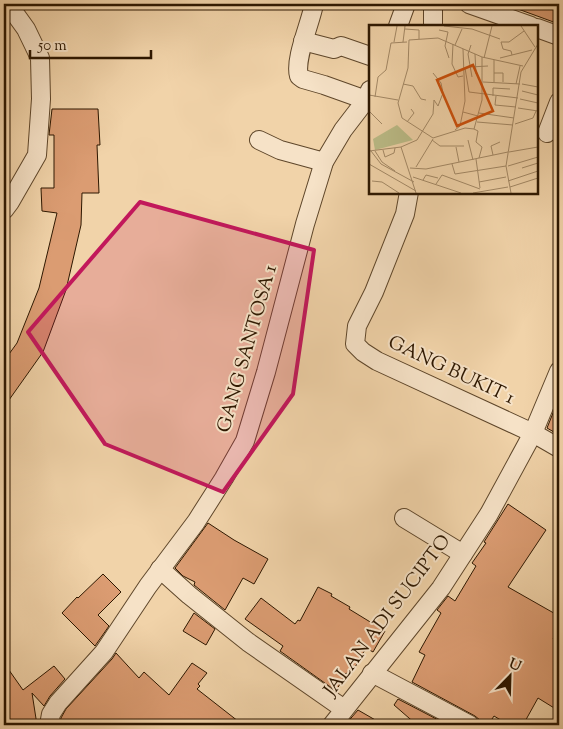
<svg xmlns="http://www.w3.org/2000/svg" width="563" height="729" viewBox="0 0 563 729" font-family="'Sorts Mill Goudy',serif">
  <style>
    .building { fill: #db9c72; stroke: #2d1700 }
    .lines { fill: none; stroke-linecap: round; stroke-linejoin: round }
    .minor-casing { stroke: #5e462a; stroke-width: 20 }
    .minor { stroke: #f6e2c7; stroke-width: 18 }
    .marked { fill: #c2185b; fill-opacity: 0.2; stroke: #c2185b; stroke-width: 4; stroke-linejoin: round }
    .labels { text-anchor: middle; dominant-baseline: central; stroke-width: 4; stroke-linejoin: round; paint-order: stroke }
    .street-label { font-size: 19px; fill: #2d1700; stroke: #f6e2c7 }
    .inset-road { fill: none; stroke: #a38865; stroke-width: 1 }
    .view { fill: #cc4f0a; fill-opacity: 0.15; stroke: #cc4f0a; stroke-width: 2.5 }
    .inset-edge { fill: none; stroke: #2d1700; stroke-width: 2.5 }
  </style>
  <rect width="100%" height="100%" fill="#f1d3a9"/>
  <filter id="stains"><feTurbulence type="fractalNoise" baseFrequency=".004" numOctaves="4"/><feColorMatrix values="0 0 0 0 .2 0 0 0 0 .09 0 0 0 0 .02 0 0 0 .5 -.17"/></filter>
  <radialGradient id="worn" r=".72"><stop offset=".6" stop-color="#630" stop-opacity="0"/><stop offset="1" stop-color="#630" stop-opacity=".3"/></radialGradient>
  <!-- building -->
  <g class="building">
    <path d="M 508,4 L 550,4 L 559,7 L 559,24 L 507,5 Z"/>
    <path d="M 52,109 L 98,109 L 100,145 L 97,145 L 99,193 L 82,193 L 81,225 L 66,290 L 43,352 L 4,407 L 4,361 L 17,343 L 39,288 L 57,213 L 42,211 L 41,188 L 54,188 L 54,135 L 49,135 Z"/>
    <path d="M 559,398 L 559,435 L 547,428 Z"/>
    <path d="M 508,504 L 546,530 L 508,587 L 559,616 L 559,629 L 553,639 L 559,642 L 559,711 L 538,698 L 523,725 L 509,725 L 494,716 L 488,725 L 486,725 L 475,716 L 412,682 L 425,655 L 419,652 L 441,613 L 437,610 L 448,596 L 455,601 L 476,566 L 472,563 L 486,543 L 484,542 Z"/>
    <path d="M 208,523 L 234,540 L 268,559 L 254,584 L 243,578 L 225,610 L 194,585 L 195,582 L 183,576 L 175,568 Z"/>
    <path d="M 103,574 L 121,592 L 98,615 L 109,626 L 95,646 L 62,613 L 77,597 L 78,598 Z"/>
    <path d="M 318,587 L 332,594 L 331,596 L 350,607 L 349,609 L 385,631 L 373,652 L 366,648 L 350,676 L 346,673 L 336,691 L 280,651 L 283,646 L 245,619 L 261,598 L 295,624 L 298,620 L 300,621 Z"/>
    <path d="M 194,613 L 215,629 L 206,645 L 183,631 Z"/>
    <path d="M 116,653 L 139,678 L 144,672 L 169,695 L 192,663 L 207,673 L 198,684 L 200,686 L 197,689 L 243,725 L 61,725 L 60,724 L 61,718 L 66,709 L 112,659 Z"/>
    <path d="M 4,663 L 23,690 L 54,666 L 65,679 L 50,696 L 44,706 L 32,693 L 37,725 L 4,725 Z"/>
    <path d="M 398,699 L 448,725 L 417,725 L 394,705 Z"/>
    <path d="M 358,710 L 384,725 L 345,725 Z"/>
  </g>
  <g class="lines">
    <defs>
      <g id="minor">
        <path d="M 314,4 C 311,22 294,59 299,76 L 303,79 L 324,85 L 366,100"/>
        <path d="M 469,4 L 531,26"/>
        <path d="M 398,26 L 406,4"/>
        <path d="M 433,26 L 433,4"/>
        <path d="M 537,28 L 559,36"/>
        <path d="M 303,41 L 334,49 L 341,46 L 370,56"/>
        <path d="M 547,133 L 559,102"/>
        <path d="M 259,140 L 280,150 L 324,162"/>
        <path d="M 409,192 L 405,214 L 374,292 L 357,326 L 355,344 L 363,352 L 377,361 L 533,433 L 559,448"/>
        <path d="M 4,210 L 10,202 L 37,155 L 41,99 L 40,58 L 26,29 L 8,4"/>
        <path d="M 404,518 L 463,554"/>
        <path d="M 160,569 L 189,595 L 248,642 L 344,709"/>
        <path d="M 372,673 L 470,725"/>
        <path d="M 49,725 L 51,714 L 58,703 L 104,652 L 148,586 L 196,522 L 224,478 L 245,441 L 266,372 L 305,224 L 324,162 L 343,130 L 366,100 L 370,90"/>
        <path d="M 332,725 L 441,588 L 489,514 L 533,433 L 559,371"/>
      </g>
    </defs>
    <!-- minor casing -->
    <use href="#minor" class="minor-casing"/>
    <!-- minor -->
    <use href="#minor" class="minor"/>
  </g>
  <!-- marked area -->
  <path class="marked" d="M 140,202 L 314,250 L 293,394 L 223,492 L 105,444 L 28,332 Z"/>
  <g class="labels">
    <!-- street labels -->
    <g class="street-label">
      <text transform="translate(248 349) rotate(-74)">GANG SANTOSA 1</text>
      <text transform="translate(451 371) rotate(25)">GANG BUKIT 1</text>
      <text transform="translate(388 616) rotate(-53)">JALAN ADI SUCIPTO</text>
    </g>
  </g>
  <!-- overview -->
  <g transform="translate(369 25)">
    <rect width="169" height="169" fill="#f1d3a9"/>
    <path d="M 28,100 L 44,115 L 6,125 L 4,114 Z" fill="#bbbc87"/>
    <path class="inset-road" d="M 75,1 L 103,4 L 131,14M 152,1 L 166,22M 36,4 L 50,5 L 50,14M 70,5 L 79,7 L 76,21 L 80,33M 25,17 L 28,1M 34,17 L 36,1M 84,19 L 83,39 L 89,52 L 94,51M 86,20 L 93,4M 102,20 L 99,29 L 103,52M 106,29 L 107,49M 143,30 L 142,26 L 134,24 L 132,17 L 140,17 L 155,6M 113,32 L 113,75 L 105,104 L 96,103 L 64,113 L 33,93 L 29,78 L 39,43 L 40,15 L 69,13 L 113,32 L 154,41M 115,33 L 123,1M 131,33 L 163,25M 101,42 L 119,41M 96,43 L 100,67 L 149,73M 125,48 L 134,48 L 134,57M 114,57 L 151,59M 125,57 L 125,35M 34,59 L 44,61 L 52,74 L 57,75M 147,59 L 151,41M 153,59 L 169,62M 153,66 L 169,70M 0,70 L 29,75M 124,71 L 124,63 L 141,64M 127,71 L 126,80 L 147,82M 6,72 L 9,52 L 17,45 L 22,18 L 38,17M 151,74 L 169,78M 149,83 L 169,86M 0,86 L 13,99M 94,87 L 109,91M 110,88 L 145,93M 38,97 L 45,88 L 42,84M 108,97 L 144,100M 146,99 L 164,93 L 167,86M 105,104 L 109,106 L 107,117 L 113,122 L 110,133M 86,105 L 91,101 L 96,76 L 94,24M 63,115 L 71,121 L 95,121M 99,115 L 104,135M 32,122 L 47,168M 87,122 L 90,137M 14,125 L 16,132 L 25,128 L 26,123M 0,126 L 32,122 L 48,115 L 64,89 L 65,75 L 69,81 L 74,68 L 72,58 L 64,48M 2,126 L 12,139 L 45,157M 6,126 L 13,137 L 26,146M 140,127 L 169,122M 124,130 L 122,121 L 131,117M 107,134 L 111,163M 0,139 L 47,166M 83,139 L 86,149 L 137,141M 139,141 L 169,132M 47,142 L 64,114M 41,143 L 57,144 L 139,127M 153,143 L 169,138M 44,152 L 92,168M 54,155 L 57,150 L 69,153M 3,156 L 13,157 L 30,168M 139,156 L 169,146M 110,157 L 137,152M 67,159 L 73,150 L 111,164M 141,162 L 169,153M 104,168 L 139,162M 142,168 L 137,141 L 152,47 L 169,19"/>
    <path class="view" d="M 104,40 L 124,86 L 88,101 L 68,55 Z"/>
    <rect width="169" height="169" class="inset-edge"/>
  </g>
  <!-- margin -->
  <rect width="563" height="729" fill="none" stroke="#f1d3a9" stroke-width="20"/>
  <rect x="5" y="5" width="553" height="719" fill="none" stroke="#2d1700" stroke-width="2.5"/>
  <rect x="10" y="10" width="543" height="709" fill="none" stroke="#2d1700"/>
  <!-- north arrow -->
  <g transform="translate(510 676) rotate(23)" stroke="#f6e2c7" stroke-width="4" paint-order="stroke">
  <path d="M0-4L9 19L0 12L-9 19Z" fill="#2d1700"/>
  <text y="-8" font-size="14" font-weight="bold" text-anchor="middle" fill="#2d1700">U</text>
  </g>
  <!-- scale -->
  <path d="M30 50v8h121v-8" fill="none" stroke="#2d1700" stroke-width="2.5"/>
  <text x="38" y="50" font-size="15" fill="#2d1700" stroke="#f6e2c7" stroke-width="4" paint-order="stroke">50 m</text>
  <rect width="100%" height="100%" filter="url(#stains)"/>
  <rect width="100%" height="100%" fill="url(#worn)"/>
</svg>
